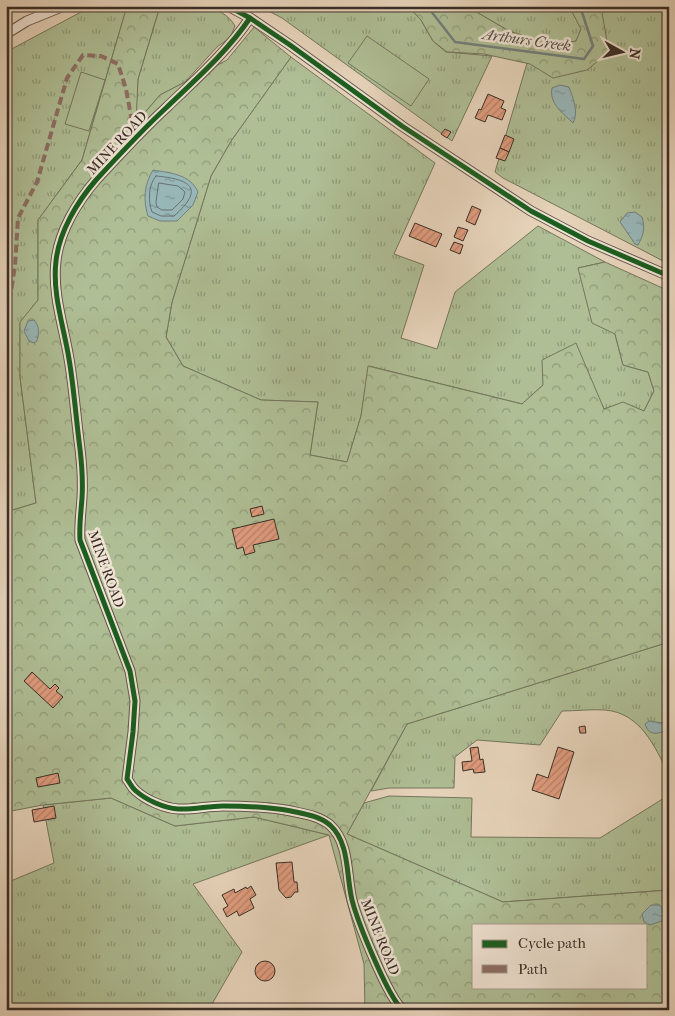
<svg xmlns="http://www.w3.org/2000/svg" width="675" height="1016" viewBox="0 0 675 1016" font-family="'IM FELL French Canon',serif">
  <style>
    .grass { fill: url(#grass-tufts); stroke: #74765e }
    .forest { fill: url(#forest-crowns); stroke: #74765e; fill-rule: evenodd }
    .pitch { fill: #afbe95; stroke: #74765e }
    .water { fill: url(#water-ripples); stroke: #72807e }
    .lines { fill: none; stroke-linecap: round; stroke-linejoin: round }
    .shore { stroke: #687270; stroke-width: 1 }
    .stream { stroke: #72807e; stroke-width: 2.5 }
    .building { fill: url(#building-hatch); stroke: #392d27 }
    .minor-casing { stroke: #64574c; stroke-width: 11 }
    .minor { stroke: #efe3d3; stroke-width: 9 }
    .quiet { stroke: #8d6e63; stroke-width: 4; stroke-dasharray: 8 4; stroke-linecap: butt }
    .cycleway-casing { stroke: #efe3d3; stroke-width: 8 }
    .cycleway { stroke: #1b5e20; stroke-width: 5 }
    .labels { text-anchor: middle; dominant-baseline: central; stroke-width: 5; stroke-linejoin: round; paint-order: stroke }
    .street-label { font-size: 14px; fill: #392d27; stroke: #efe3d3 }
    .water-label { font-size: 15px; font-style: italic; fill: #4c4944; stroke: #efe3d3 }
  </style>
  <defs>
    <pattern id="grass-tufts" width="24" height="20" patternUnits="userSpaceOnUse" patternTransform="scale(1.25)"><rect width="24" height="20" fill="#afbe95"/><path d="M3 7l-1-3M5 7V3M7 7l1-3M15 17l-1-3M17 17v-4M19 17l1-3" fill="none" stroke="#8f9b7a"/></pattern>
    <pattern id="forest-crowns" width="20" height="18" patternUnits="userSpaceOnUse" patternTransform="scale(1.25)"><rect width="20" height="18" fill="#afbe95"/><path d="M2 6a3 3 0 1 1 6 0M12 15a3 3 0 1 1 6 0" fill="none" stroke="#8f9b7a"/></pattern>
    <pattern id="water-ripples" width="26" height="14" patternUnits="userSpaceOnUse" patternTransform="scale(1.25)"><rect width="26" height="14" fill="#98b7b8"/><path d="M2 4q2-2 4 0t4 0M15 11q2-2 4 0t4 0" fill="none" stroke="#7d9596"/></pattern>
    <pattern id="building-hatch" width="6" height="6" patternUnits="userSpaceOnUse" patternTransform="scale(1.25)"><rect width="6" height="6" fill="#e19d7f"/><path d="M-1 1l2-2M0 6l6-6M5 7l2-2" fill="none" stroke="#b78068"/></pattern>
  </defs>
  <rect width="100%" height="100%" fill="#e7d4bb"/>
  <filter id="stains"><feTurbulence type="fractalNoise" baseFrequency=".004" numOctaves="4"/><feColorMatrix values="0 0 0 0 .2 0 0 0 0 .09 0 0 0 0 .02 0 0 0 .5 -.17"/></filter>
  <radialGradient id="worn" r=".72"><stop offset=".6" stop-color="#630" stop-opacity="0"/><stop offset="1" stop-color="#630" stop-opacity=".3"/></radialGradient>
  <!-- grass -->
  <g class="grass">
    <path d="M 98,6 L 127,6 L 82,160 L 38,220 L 38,300 L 20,323 L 20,377 L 36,503 L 6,512 L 6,52 L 81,12 Z"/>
    <path d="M 160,6 C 185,6 221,1 235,26 L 230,38 L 218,46 L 185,82 L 160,95 L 135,124 L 138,79 Z"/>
    <path d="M 259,6 L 408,6 L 421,20 L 433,41 L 446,52 L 492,56 L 452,141 L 282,18 Z"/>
    <path d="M 466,6 L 569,6 L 582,29 L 576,41 L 552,46 L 509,31 Z"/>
    <path d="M 613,6 L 669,6 L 669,36 L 665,43 L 669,48 L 669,264 L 503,178 L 495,172 L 527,63 L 608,52 L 601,13 Z"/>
    <path d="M 291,57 L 435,163 L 394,254 L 424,265 L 401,338 L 437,349 L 455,292 L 538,226 L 605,262 L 578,268 L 615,334 L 623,365 L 648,372 L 654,391 L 644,411 L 623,403 L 604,409 L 543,385 L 522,404 L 369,366 L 361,416 L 347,462 L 310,455 L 318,402 L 261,400 L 183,366 L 166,337 L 172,302 L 211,176 L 231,141 Z"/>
    <path d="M 669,642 L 669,775 C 655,747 641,713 605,710 C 591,709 576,711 562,711 L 540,745 L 477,740 L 455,757 L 454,788 L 389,788 L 371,791 L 407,724 Z"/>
    <path d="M 669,795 L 669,890 L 503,902 L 347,834 L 364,803 L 389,796 L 472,798 L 471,837 L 600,838 Z"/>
    <path d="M 111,798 L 175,826 L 254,817 L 329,835 L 193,884 L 242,952 L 212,1004 L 235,1010 L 6,1010 L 6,883 L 54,863 L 43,805 Z"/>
  </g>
  <!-- forest -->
  <g class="forest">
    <path d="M 127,6 L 160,6 L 138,79 L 136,123 L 160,95 L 227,60 L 254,27 L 291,57 L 231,141 L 211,176 L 172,302 L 166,337 L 183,366 L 261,400 L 318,402 L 310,455 L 347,462 L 361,416 L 368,366 L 522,404 L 543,385 L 542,360 L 576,343 L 604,409 L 623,402 L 644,411 L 654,391 L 648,372 L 623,365 L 615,334 L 592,323 L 578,268 L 605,262 L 669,291 L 669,642 L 407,724 L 347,834 L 503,902 L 669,890 L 669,1010 L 365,1010 L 364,964 L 329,835 L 254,817 L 175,826 L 111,798 L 43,805 L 6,812 L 6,512 L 36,503 L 20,377 L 20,322 L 38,300 L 38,220 L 82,160 ZM 474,925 L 646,925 L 646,987 L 474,987 Z"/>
    <path d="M 408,6 L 466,6 L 509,31 L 552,46 L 576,41 L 581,29 L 569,6 L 613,6 L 602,13 L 609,52 L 587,70 L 553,78 L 530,64 L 484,54 L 447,52 L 433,41 L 421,20 Z"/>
  </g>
  <!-- pitch -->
  <g class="pitch">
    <path d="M 367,36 L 429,79 L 411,106 L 348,63 Z"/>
    <path d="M 81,72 L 105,80 L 89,131 L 65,124 Z"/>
  </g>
  <!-- water -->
  <g class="water">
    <path d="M 560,85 L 569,87 C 573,98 579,112 573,123 C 563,113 549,104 552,88 Z"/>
    <path d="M 153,170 C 170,173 190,174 198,192 L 193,205 L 177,221 L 160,221 L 148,216 C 143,200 144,185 153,170 Z"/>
    <path d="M 635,212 L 642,217 C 645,227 644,235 638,245 L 635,244 L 620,222 L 627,213 Z"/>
    <path d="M 34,320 C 40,327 39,333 37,341 L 34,343 L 29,341 L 24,331 L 28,321 Z"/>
    <path d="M 649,721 L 669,724 L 669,729 C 659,734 649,737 645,724 Z"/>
    <path d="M 651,905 L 659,905 L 662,907 L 664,916 L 662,921 L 650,925 L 644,922 L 642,914 Z"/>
  </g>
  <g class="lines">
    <!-- shore -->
    <g class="shore">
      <path d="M 156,176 C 190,179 206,188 174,216 L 161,216 L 152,212 C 148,201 148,185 156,176 Z"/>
      <path d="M 159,183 L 178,186 L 185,192 L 183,199 L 172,210 L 162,210 L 157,207 L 156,203 Z"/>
    </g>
    <!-- stream -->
    <path class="stream" d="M 427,6 L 455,42 L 584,59 L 593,46 L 580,6"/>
  </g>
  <!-- building -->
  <g class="building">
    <path d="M 488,94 L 504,101 L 501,108 L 506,110 L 502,120 L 488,115 L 485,122 L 475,118 L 479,109 L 481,110 Z"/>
    <path d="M 445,129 L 451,132 L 447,138 L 441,134 Z"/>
    <path d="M 505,135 L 514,139 L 509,152 L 500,148 Z"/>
    <path d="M 500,148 L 509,152 L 505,161 L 496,158 Z"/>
    <path d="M 472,206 L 481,210 L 475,225 L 466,221 Z"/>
    <path d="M 415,223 L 442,234 L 436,247 L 409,236 Z"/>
    <path d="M 458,227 L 468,230 L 463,241 L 454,237 Z"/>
    <path d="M 454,242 L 463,245 L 460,254 L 450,250 Z"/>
    <path d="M 262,506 L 264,514 L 252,517 L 250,509 Z"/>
    <path d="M 274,519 L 279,539 L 253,545 L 255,552 L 245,555 L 243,547 L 237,549 L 232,529 Z"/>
    <path d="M 32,672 L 50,689 L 55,684 L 59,688 L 56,691 L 63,697 L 53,708 L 24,681 Z"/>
    <path d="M 585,726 L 586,733 L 580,733 L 579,727 Z"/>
    <path d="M 478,747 L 480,760 L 483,759 L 485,772 L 474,773 L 473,769 L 463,771 L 462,762 L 472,761 L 470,748 Z"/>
    <path d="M 558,747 L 574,752 L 559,799 L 532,790 L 537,774 L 548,778 Z"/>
    <path d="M 58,773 L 60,783 L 38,787 L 36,778 Z"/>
    <path d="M 54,806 L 56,818 L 34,822 L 32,810 Z"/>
    <path d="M 292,862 L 294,882 L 297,882 L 298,892 L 295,892 L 291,897 L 286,898 L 279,890 L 276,863 Z"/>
    <path d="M 251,886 L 256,895 L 250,899 L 254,908 L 239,916 L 237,911 L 227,917 L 223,909 L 228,906 L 222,895 L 234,889 L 235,893 L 246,887 L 247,889 Z"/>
    <circle cx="265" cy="971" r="10"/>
  </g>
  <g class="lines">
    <defs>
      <g id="minor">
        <path d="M 228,6 L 250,18 L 290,45 L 402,126 L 531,211 L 588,241 L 669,276"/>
        <path d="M 250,18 C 227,52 196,79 167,107 C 142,130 119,155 96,180 C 77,202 59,232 56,261 C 52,294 64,327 69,359 C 74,388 76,419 80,449 C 82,466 83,482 82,498 C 81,512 79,526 80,540 L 130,671 L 135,701 L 133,732 L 127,779 C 130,783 132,788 136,791 C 146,800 164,808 178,809 C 193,810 208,806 223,806 C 246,806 269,807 291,811 C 305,814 319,816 330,825 C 350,843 346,876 352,900 C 357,920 388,998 403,1010"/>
        <path d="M 6,34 L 27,21 L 64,6"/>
      </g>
    </defs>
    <!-- minor casing -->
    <use href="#minor" class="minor-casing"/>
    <!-- minor -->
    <use href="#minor" class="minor"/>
    <!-- quiet -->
    <path class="quiet" d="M 6,324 L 15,266 L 18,218 L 37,182 L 67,78 L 83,55 L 101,56 L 118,64 L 126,89 L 135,138"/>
    <defs>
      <g id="cycleway">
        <path d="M 228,6 L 250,18 L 290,45 L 402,126 L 531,211 L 588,241 L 669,276"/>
        <path d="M 250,18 C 227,52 196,79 167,107 C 142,130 119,155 96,180 C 77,202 59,232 56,261 C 52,294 64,327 69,359 C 74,388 76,419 80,449 C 82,466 83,482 82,498 C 81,512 79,526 80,540 L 130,671 L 135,701 L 133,732 L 127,779 C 130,783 132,788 136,791 C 146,800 164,808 178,809 C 193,810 208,806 223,806 C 246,806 269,807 291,811 C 305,814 319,816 330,825 C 350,843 346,876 352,900 C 357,920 388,998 403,1010"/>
      </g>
    </defs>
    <!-- cycleway casing -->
    <use href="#cycleway" class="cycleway-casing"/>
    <!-- cycleway -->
    <use href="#cycleway" class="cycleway"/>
  </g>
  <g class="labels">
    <!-- street labels -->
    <g class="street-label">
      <text transform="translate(117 143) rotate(-47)">MINE ROAD</text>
      <text transform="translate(106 569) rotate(70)">MINE ROAD</text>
      <text transform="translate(380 937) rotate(68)">MINE ROAD</text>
    </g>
    <!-- water labels -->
    <g class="water-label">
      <text transform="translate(527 40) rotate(8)">Arthurs Creek</text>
    </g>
  </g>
  <!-- margin -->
  <rect width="675" height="1016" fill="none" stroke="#e7d4bb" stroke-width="25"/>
  <rect x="8" y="8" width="660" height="1001" fill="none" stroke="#392d27" stroke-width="2.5"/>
  <rect x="12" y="12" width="650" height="991" fill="none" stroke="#392d27"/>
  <!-- legend -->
  <rect x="472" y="924" width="175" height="65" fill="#efe3d3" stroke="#a69a8e"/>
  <rect x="482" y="940" width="25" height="8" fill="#1b5e20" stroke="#a69a8e"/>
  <text x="518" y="948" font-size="15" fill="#392d27">Cycle path</text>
  <rect x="482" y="965" width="25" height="8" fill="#8d6e63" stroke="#a69a8e"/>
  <text x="518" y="974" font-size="15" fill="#392d27">Path</text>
  <!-- north arrow -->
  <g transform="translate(622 52) rotate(98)" stroke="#efe3d3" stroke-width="4" paint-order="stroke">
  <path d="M0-4L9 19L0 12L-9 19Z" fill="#392d27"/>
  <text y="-8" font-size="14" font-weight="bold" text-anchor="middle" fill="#392d27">N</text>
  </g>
  <rect width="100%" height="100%" filter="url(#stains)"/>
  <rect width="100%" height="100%" fill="url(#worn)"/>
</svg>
